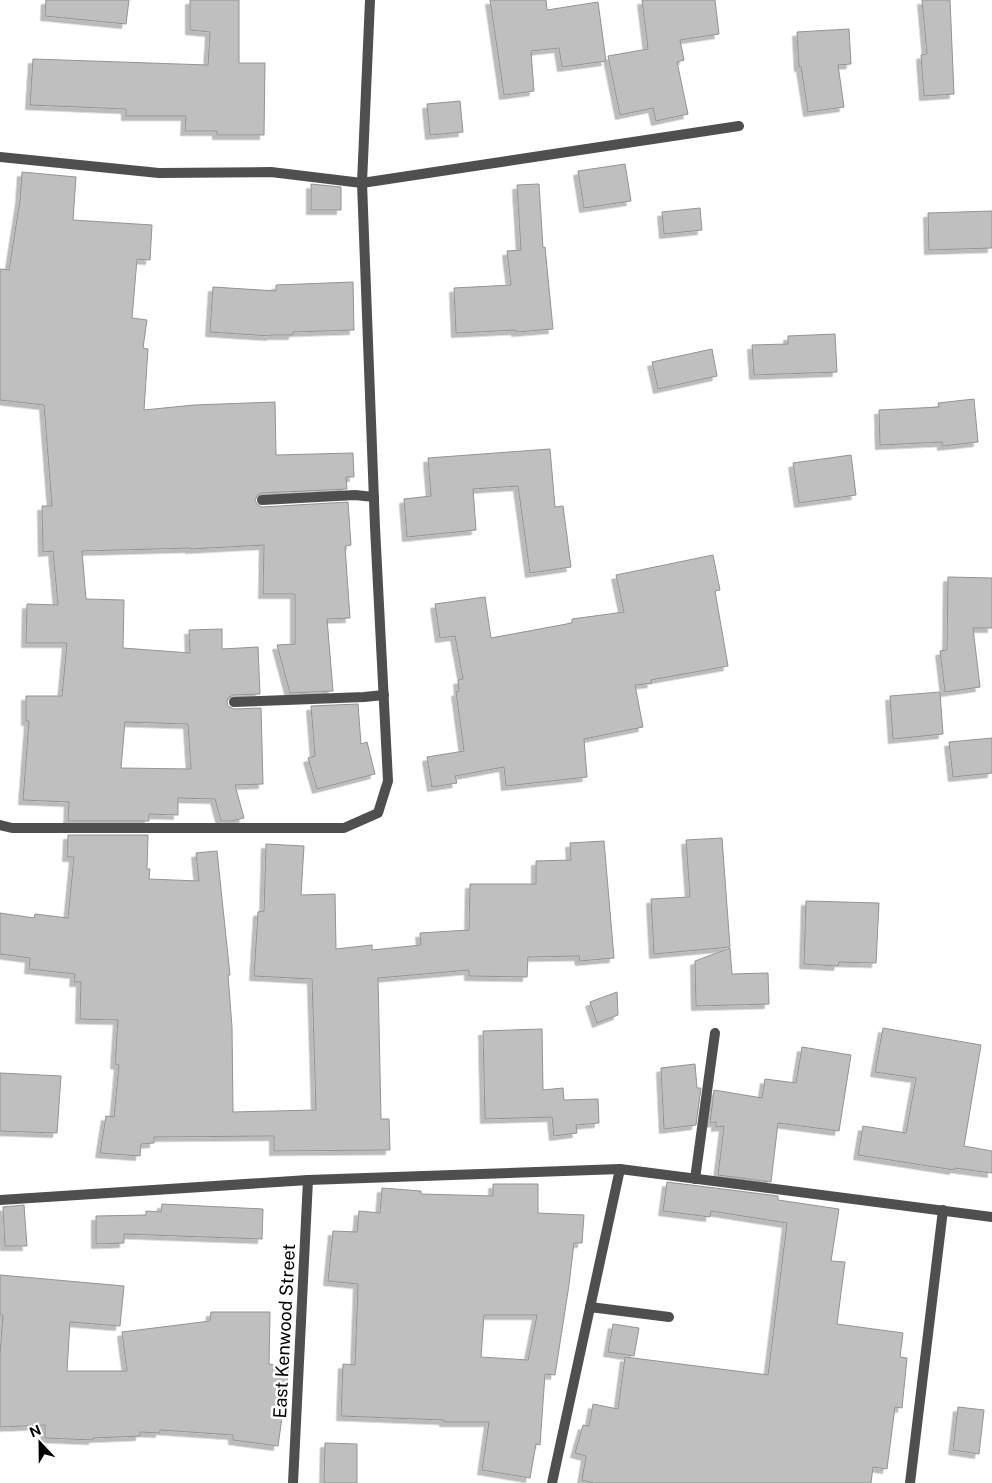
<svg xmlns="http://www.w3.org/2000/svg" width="992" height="1483" viewBox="0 0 992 1483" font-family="'Public Sans',sans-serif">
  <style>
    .building { fill: #bfbfbf; stroke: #939393; fill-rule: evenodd; filter: url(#shadow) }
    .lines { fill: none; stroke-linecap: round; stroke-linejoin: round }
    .lane { stroke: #4f4f4f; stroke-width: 10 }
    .street { stroke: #4f4f4f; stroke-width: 10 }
    .labels { text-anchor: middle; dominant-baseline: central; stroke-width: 5; stroke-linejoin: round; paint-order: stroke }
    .street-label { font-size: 18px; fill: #000; stroke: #fff }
  </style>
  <defs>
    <filter id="shadow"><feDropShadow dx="-4.5" dy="4.5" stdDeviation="0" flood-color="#0004"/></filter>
  </defs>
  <rect width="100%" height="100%" fill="#fff"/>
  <!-- building -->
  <g class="building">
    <path d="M 46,0 L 129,0 L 126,24 L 45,16 Z"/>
    <path d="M 190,0 L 239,0 L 239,63 L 265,63 L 264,135 L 217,135 L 217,131 L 185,131 L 186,116 L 126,116 L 126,109 L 30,105 L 33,59 L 208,65 L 210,32 L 190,30 Z"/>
    <path d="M 490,0 L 546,0 L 547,10 L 598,2 L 606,61 L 562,67 L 559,48 L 531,51 L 534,91 L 504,95 Z"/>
    <path d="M 642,0 L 715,0 L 719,34 L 680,40 L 684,60 L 677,62 L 688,114 L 656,121 L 653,108 L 620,115 L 608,56 L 648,49 Z"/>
    <path d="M 922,0 L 950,0 L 954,94 L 924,96 L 921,55 L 927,54 Z"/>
    <path d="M 849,29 L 851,64 L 838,65 L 844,107 L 808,112 L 801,67 L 799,67 L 797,32 Z"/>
    <path d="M 460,101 L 463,132 L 430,135 L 427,104 Z"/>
    <path d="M 625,164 L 631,201 L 584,208 L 578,171 Z"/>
    <path d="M 22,172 L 76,177 L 73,220 L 152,225 L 150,260 L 137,259 L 132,318 L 147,320 L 143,348 L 148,349 L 144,410 L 194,405 L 275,402 L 276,455 L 353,453 L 354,477 L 346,477 L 347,489 L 262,493 L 258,495 L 255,500 L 257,504 L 262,507 L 348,502 L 351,545 L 345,546 L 350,618 L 327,619 L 333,691 L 290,693 L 277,645 L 295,644 L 295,594 L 263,594 L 264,545 L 190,549 L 190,548 L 82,551 L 86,599 L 124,600 L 123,648 L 190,653 L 189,630 L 222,629 L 222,649 L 258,647 L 260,694 L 233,695 L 228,698 L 227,702 L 228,706 L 234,709 L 261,708 L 263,784 L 235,785 L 244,818 L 231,821 L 221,821 L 215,799 L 178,798 L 178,815 L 149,814 L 149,821 L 68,821 L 69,802 L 23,800 L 29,721 L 26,721 L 26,696 L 62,696 L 67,643 L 26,643 L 27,604 L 58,605 L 53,551 L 43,552 L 42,506 L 52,506 L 44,405 L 0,400 L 0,269 L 9,270 L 20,200 ZM 125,722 L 188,724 L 191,769 L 121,768 Z"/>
    <path d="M 311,184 L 341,187 L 341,210 L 311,210 Z"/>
    <path d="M 539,184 L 543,248 L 545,247 L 553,329 L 516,332 L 516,330 L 456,333 L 454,288 L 511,285 L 507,251 L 521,250 L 517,185 Z"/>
    <path d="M 700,208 L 702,230 L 664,234 L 662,212 Z"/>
    <path d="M 992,211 L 992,248 L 929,250 L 928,213 Z"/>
    <path d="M 353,282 L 354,330 L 293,332 L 293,335 L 271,335 L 271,336 L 210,332 L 213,287 L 276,291 L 276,285 Z"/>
    <path d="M 835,334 L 837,372 L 754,375 L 752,345 L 788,344 L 788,336 Z"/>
    <path d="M 712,349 L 717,376 L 658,389 L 652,362 Z"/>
    <path d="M 974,399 L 978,442 L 942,446 L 942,442 L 880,445 L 879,410 L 939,407 L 938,403 Z"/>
    <path d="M 550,449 L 555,507 L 563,506 L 571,567 L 530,573 L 518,486 L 473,489 L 476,530 L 407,537 L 404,499 L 431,496 L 428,458 Z"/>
    <path d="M 851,455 L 856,495 L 799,503 L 793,463 Z"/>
    <path d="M 713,555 L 720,590 L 715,591 L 728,666 L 651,680 L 652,683 L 635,685 L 643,727 L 584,739 L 587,777 L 506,786 L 504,767 L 455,776 L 457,783 L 432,787 L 427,757 L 464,751 L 456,692 L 459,691 L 458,680 L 463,679 L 455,636 L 440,638 L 435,604 L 485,597 L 491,638 L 572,623 L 572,619 L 624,612 L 616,575 Z"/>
    <path d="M 948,577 L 992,578 L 992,628 L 973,628 L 980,687 L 945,692 L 940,651 L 947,650 Z"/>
    <path d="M 940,692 L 943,734 L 893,739 L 890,696 Z"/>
    <path d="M 358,704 L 361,744 L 367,742 L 375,774 L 317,789 L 308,758 L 315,756 L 311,706 Z"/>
    <path d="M 992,738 L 992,773 L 953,777 L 949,742 Z"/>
    <path d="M 68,835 L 148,835 L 147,869 L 150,869 L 149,879 L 199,881 L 196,853 L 217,851 L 230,975 L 228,975 L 232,1027 L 233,1112 L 316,1110 L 312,979 L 254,976 L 258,912 L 264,911 L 266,844 L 304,846 L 301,895 L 335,894 L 336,949 L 372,945 L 372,950 L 421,945 L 420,933 L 469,930 L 470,884 L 536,884 L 536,861 L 571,860 L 570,843 L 604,841 L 614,958 L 580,961 L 579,956 L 528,957 L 527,977 L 469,976 L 469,970 L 378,978 L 381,1119 L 389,1119 L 390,1150 L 274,1151 L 274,1136 L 154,1137 L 154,1143 L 141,1144 L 140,1156 L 100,1153 L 106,1116 L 114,1117 L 119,1065 L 115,1064 L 118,1020 L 80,1019 L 81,982 L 74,982 L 75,974 L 29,969 L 30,958 L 0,954 L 0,913 L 34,918 L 35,914 L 68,918 L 74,857 L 67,857 Z"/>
    <path d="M 722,838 L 730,947 L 654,954 L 651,899 L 690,897 L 686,840 Z"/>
    <path d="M 806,901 L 879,903 L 876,963 L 839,962 L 838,966 L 804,964 Z"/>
    <path d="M 730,948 L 732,974 L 768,973 L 769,1004 L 696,1006 L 695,961 Z"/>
    <path d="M 617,992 L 618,1015 L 597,1023 L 590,1002 Z"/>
    <path d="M 883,1028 L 981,1045 L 964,1146 L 992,1151 L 992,1173 L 954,1168 L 954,1170 L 858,1155 L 863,1126 L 906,1133 L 916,1078 L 875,1072 Z"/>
    <path d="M 542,1029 L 543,1090 L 563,1088 L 564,1100 L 598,1099 L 599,1123 L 576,1125 L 577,1133 L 554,1136 L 552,1117 L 485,1119 L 483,1031 Z"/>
    <path d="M 802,1047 L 851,1055 L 839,1131 L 778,1123 L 771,1182 L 718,1175 L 724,1126 L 716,1127 L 716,1122 L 710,1123 L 714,1090 L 762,1098 L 765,1079 L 796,1083 Z"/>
    <path d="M 695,1064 L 697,1088 L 701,1088 L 696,1125 L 664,1129 L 661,1068 Z"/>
    <path d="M 0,1073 L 61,1076 L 57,1133 L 0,1131 Z"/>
    <path d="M 667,1182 L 778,1196 L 778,1200 L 839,1209 L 831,1261 L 845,1262 L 837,1324 L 903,1333 L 900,1357 L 907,1358 L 902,1408 L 895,1407 L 887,1469 L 873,1467 L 871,1483 L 594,1483 L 582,1480 L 586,1456 L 575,1453 L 583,1425 L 589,1426 L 593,1404 L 618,1409 L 625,1357 L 768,1375 L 787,1223 L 711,1211 L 710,1217 L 663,1211 Z"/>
    <path d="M 493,1184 L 538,1184 L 538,1213 L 584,1215 L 582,1243 L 574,1243 L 569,1285 L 555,1375 L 545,1374 L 540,1445 L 536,1444 L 530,1478 L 482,1470 L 489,1422 L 444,1422 L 444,1420 L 341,1416 L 343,1364 L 355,1365 L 358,1284 L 328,1281 L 333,1231 L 357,1232 L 359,1211 L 380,1213 L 382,1188 L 421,1191 L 421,1194 L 493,1196 ZM 484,1315 L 537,1315 L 528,1360 L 481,1357 Z"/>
    <path d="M 162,1204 L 263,1209 L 262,1239 L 124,1234 L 124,1243 L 96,1244 L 96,1216 L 146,1215 L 146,1211 L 161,1212 Z"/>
    <path d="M 24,1205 L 27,1246 L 5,1246 L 3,1207 Z"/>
    <path d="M 0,1275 L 124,1286 L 120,1326 L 70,1322 L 67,1371 L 127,1371 L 122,1332 L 210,1321 L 211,1312 L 270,1312 L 269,1364 L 289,1367 L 278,1446 L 233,1440 L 233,1435 L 160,1430 L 160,1433 L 140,1432 L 140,1436 L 93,1438 L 93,1440 L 45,1438 L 45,1425 L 0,1427 L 0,1354 L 3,1315 L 0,1315 Z"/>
    <path d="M 613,1324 L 639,1328 L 634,1356 L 608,1352 Z"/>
    <path d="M 958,1407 L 984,1410 L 979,1454 L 953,1450 Z"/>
    <path d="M 325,1443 L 357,1444 L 357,1483 L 324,1483 Z"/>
  </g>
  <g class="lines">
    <!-- lane -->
    <g class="lane">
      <path d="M 262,500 L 355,495 L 374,497"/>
      <path d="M 234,702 L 364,697 L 384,695"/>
      <path d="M 695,1179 L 715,1033"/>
      <path d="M 590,1307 L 669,1317"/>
    </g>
    <!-- street -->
    <g class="street">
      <path d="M 0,157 L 159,173 L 271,172 L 362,183 L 739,126"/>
      <path d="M 0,825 L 12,828 L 344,828 L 378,813 L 388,781 L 375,527 L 362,183 L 370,0"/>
      <path d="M 0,1200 L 308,1180 L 620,1169 L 992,1217"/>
      <path d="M 293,1483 L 308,1180"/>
      <path d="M 552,1483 L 620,1169"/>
      <path d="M 910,1483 L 943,1210"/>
    </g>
  </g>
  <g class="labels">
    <!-- street labels -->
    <g class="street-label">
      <text transform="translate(284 1331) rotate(-87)">East Kenwood Street</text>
    </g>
  </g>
  <!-- north arrow -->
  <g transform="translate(40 1443) rotate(338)" stroke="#ffffff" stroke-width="4" paint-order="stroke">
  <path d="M0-4L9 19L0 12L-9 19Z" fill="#000000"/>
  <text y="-8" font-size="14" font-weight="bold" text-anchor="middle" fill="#000000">N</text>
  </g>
</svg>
